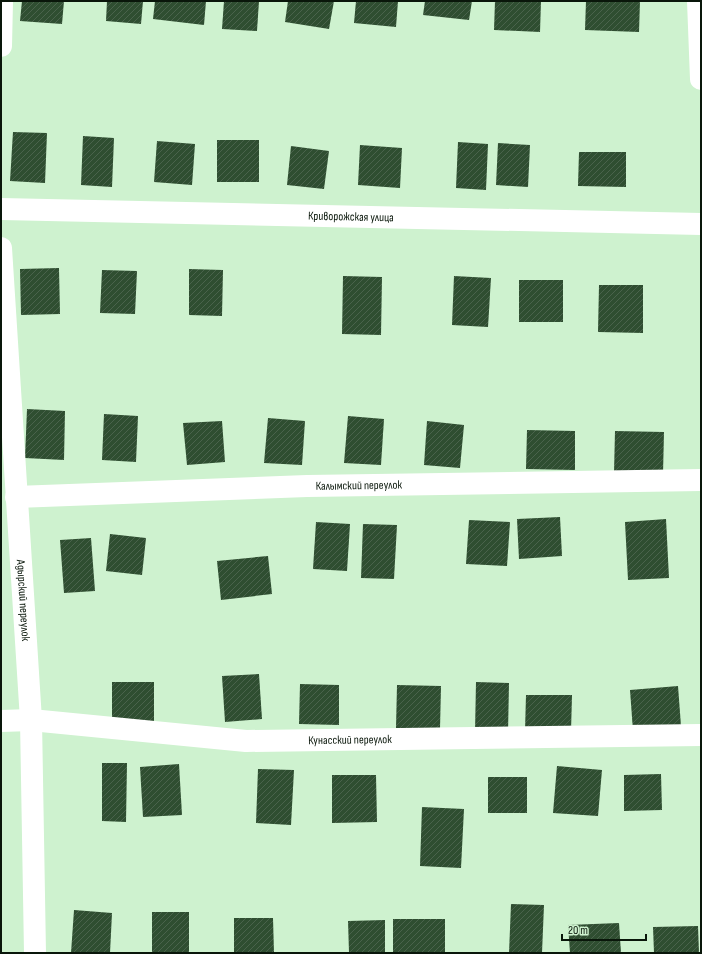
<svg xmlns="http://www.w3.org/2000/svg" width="702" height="954" viewBox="0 0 702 954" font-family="'Sofia Sans Condensed',sans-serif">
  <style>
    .building { fill: url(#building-hatch) }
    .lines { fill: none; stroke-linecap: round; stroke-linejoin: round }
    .minor { stroke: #fff; stroke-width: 22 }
    .labels { text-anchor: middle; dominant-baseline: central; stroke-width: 4; stroke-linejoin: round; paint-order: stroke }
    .street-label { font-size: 12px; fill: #09160a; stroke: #cef2cf }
  </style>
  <defs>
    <pattern id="building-hatch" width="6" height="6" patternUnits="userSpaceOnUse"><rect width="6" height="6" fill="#2f4e31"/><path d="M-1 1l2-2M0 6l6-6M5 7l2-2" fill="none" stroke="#4a634c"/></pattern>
  </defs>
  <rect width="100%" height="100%" fill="#cef2cf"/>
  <!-- building -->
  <g class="building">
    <path d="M 22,1 L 64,1 L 62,24 L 20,21 Z"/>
    <path d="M 107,1 L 143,1 L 141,24 L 106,21 Z"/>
    <path d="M 155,1 L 206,1 L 204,25 L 153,19 Z"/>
    <path d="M 224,1 L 259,1 L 257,31 L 222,29 Z"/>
    <path d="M 288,1 L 334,1 L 329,29 L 285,22 Z"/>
    <path d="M 356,1 L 398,1 L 396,27 L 354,23 Z"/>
    <path d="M 425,1 L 472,1 L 469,20 L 423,15 Z"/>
    <path d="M 495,1 L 541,1 L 540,32 L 494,30 Z"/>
    <path d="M 586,1 L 640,1 L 639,32 L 585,30 Z"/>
    <path d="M 13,132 L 47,133 L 45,183 L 10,181 Z"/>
    <path d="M 83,136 L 114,138 L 112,187 L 81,185 Z"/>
    <rect x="217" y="140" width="42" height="42"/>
    <path d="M 157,141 L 195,144 L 192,185 L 154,182 Z"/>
    <path d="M 458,142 L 488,144 L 486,190 L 456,188 Z"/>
    <path d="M 498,143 L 530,145 L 528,187 L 496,185 Z"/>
    <path d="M 360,145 L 402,148 L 400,188 L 358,185 Z"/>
    <path d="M 291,146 L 329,151 L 324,189 L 287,185 Z"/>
    <path d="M 579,152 L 626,152 L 626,187 L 578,186 Z"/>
    <path d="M 59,268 L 60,314 L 21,315 L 20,269 Z"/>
    <path d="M 189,269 L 223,270 L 222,316 L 189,315 Z"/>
    <path d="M 102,270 L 137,271 L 135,314 L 100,313 Z"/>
    <path d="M 343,276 L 382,277 L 381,335 L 342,334 Z"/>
    <path d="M 454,276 L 491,278 L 488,327 L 452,325 Z"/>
    <rect x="519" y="280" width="44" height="42"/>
    <path d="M 599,285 L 643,285 L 643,333 L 598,332 Z"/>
    <path d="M 27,409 L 65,411 L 64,460 L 25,458 Z"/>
    <path d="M 104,414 L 138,416 L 136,462 L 102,460 Z"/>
    <path d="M 348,416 L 384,419 L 381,465 L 344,463 Z"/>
    <path d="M 268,418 L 305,421 L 302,465 L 264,463 Z"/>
    <path d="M 222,421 L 225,462 L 187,465 L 183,423 Z"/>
    <path d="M 427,421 L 464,425 L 460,468 L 424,465 Z"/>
    <path d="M 527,430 L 575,431 L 575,470 L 526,469 Z"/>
    <path d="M 615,431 L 664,432 L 663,474 L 614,473 Z"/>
    <path d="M 560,517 L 562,556 L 519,559 L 517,519 Z"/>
    <path d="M 666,519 L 669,578 L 628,580 L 625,522 Z"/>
    <path d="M 469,520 L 510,522 L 507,566 L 466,564 Z"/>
    <path d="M 316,522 L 350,524 L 347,571 L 313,569 Z"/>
    <path d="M 363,524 L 397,525 L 394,579 L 361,578 Z"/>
    <path d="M 110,534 L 146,538 L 142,575 L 106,571 Z"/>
    <path d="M 91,538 L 95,591 L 64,593 L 60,540 Z"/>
    <path d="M 268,556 L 272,594 L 221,600 L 217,561 Z"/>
    <path d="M 259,674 L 262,719 L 225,722 L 222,676 Z"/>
    <path d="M 112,682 L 154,682 L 154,724 L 112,725 Z"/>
    <path d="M 476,682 L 509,683 L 508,733 L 475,732 Z"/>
    <path d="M 300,684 L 339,685 L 339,725 L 299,724 Z"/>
    <path d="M 397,685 L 441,686 L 440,729 L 396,728 Z"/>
    <path d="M 678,686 L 681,726 L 633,731 L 630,690 Z"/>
    <path d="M 526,695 L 572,695 L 571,732 L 525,731 Z"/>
    <path d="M 102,763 L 127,763 L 126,822 L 102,821 Z"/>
    <path d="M 179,764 L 182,815 L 143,817 L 140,767 Z"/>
    <path d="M 557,766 L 602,770 L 598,816 L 553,813 Z"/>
    <path d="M 258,769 L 294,770 L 291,825 L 256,823 Z"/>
    <path d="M 661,774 L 662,810 L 624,811 L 624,775 Z"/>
    <path d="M 332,775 L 376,775 L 377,822 L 332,823 Z"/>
    <rect x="488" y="777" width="39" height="36"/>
    <path d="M 422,807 L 464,809 L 461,868 L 420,866 Z"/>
    <path d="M 511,904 L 544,905 L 542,953 L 509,953 Z"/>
    <path d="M 74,910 L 112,913 L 110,953 L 71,953 Z"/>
    <rect x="152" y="912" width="37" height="41"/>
    <path d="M 234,918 L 273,918 L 274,953 L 234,953 Z"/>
    <rect x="393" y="919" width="52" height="34"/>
    <path d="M 385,920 L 385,953 L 349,953 L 348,921 Z"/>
    <path d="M 619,923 L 621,953 L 570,953 L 568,925 Z"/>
    <path d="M 698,926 L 699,953 L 654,953 L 653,927 Z"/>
  </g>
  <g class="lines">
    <!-- minor -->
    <g class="minor">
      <path d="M 698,1 L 701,79"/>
      <path d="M 1,46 L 2,1"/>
      <path id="s1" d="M 1,209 L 701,224"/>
      <path id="s2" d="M 1,248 L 31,720 L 35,953"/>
      <path id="s3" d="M 16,497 L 307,486 L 701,480"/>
      <path id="s4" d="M 1,721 L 31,720 L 246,741 L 701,735"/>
    </g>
  </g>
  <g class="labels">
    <!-- street labels -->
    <g class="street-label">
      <text stroke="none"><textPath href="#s1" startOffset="350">Криворожская улица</textPath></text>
      <text stroke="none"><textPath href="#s3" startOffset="343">Калымский переулок</textPath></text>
      <text stroke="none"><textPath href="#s2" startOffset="353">Адырский переулок</textPath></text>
      <text stroke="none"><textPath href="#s4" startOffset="350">Кунасский переулок</textPath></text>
    </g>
  </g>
  <!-- border -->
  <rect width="702" height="954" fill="none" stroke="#09160a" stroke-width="4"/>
  <!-- scale -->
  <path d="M562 934v6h84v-6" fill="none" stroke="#09160a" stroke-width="2"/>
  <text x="568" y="934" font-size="12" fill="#09160a" stroke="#cef2cf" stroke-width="3" paint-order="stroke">20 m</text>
</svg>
